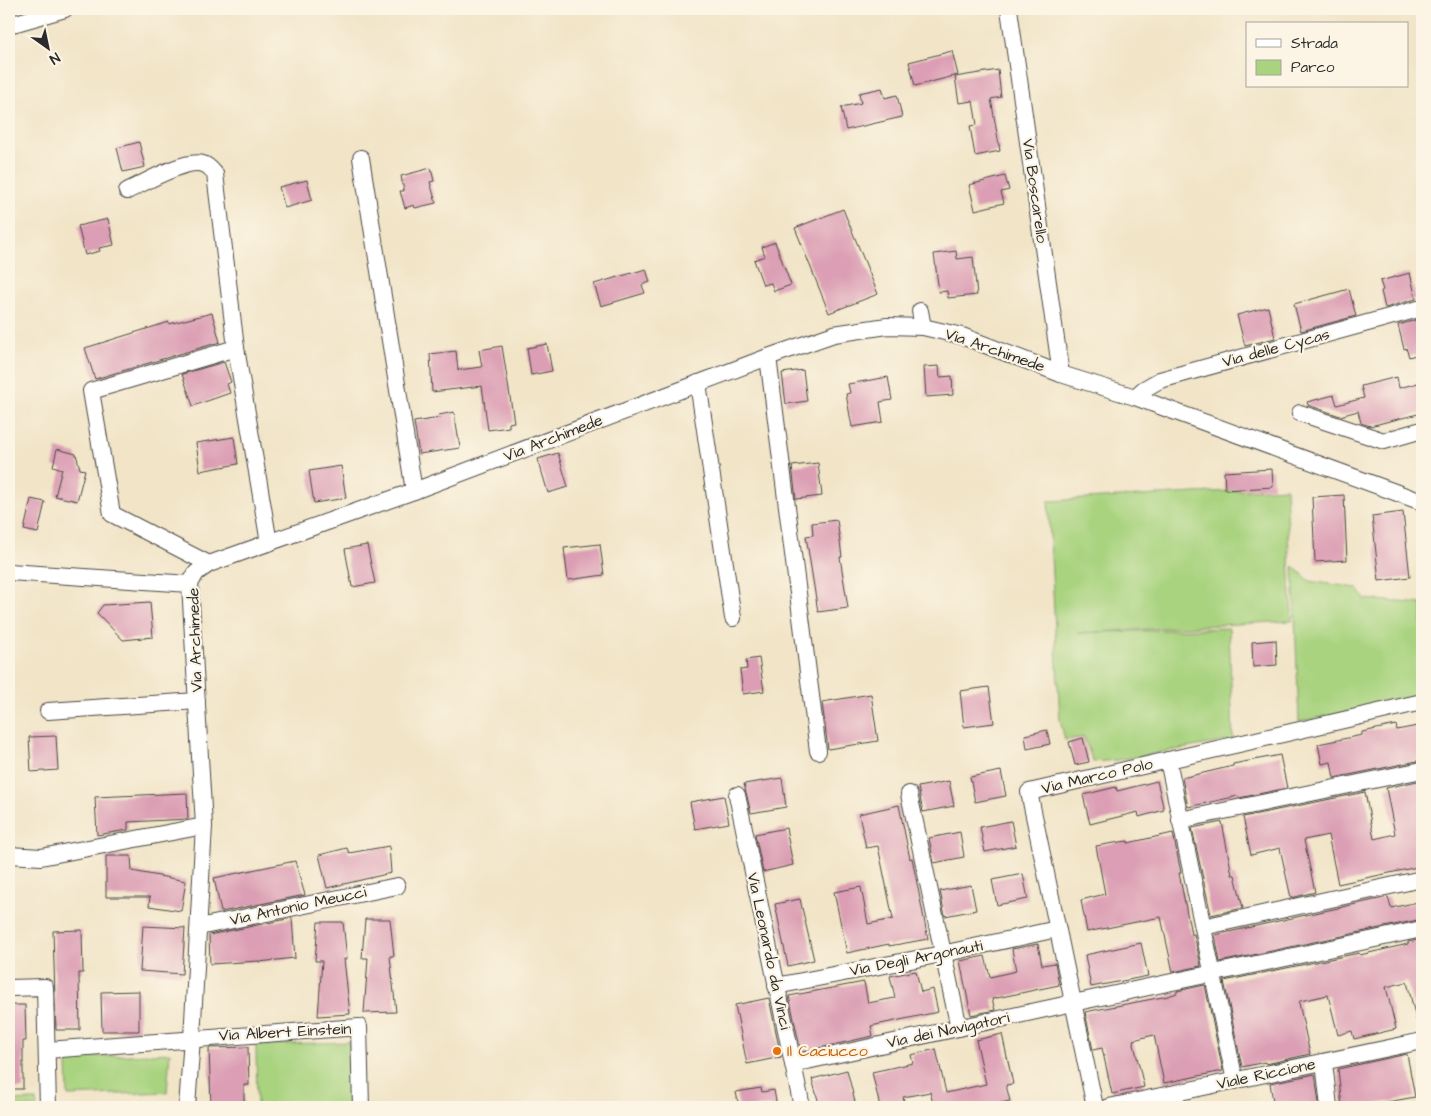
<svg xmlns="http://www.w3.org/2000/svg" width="1431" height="1116" viewBox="0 0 1431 1116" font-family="'Architects Daughter',sans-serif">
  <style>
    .green { fill: #a9d37f; stroke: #6a7f55 }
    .building { fill: #db9eb4 }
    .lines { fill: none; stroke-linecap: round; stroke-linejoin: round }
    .minor-casing { stroke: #494742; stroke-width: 18 }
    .minor { stroke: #fff; stroke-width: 16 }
    .food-dot { fill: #e8710a; stroke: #fcf5e5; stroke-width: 2 }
    .labels { text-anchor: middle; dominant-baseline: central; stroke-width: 4.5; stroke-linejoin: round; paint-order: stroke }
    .street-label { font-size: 16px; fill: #2b2b2b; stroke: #fcf5e5 }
    .food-label { font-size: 16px; fill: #c56008; stroke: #fcf5e5; text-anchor: start }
  </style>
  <rect width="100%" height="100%" fill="#fcf5e5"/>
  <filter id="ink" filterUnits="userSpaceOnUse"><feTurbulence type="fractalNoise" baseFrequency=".02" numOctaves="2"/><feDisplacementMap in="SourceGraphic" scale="10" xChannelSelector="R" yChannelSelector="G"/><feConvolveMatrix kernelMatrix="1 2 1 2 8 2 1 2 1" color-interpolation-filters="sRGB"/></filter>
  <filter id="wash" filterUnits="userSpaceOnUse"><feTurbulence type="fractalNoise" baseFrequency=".0096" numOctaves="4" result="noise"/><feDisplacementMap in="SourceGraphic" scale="20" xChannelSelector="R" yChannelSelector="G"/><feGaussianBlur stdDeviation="1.12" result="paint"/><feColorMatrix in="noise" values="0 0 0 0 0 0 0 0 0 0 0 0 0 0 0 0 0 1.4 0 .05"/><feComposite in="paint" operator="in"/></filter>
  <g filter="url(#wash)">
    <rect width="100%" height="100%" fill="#f1e4c7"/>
    <!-- green -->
    <g class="green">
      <path d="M 1286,488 L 1292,621 L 1077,633 L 1229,628 L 1233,740 L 1117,760 L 1093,762 L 1084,737 L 1065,740 L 1060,720 L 1048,501 Z"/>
      <path d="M 1293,566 L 1310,581 L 1357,588 L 1365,599 L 1422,604 L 1422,696 L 1299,722 Z"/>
      <path d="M 349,1042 L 350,1107 L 257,1107 L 256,1045 Z"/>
      <path d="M 170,1053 L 167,1092 L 68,1096 L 67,1058 Z"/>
      <path d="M 36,1100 L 37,1107 L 9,1107 L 9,1101 Z"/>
    </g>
    <g id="blocks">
      <!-- building -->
      <g class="building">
        <path d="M 952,51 L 958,75 L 915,86 L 909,62 Z"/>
        <path d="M 998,70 L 1001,97 L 991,99 L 1000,151 L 975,156 L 970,126 L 977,125 L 973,101 L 959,103 L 955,77 Z"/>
        <path d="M 882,88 L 885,98 L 897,95 L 902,117 L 846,130 L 841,107 L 861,103 L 859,93 Z"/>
        <path d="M 139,142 L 145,167 L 123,172 L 117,148 Z"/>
        <path d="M 431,168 L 434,181 L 430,182 L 436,203 L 415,208 L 414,205 L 405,208 L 400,191 L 404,191 L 401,176 Z"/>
        <path d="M 1005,176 L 1009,190 L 1001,192 L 1004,203 L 975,210 L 969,185 Z"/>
        <path d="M 307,180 L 312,200 L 285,208 L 279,187 Z"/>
        <path d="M 843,209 L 878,294 L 829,313 L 795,228 Z"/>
        <path d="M 108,219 L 114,245 L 99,248 L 100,251 L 85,255 L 78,226 Z"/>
        <path d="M 775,242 L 791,285 L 774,291 L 771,283 L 763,285 L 754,260 L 765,256 L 762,247 Z"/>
        <path d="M 956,251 L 957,259 L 973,257 L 977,295 L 948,298 L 947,291 L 939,292 L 934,254 Z"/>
        <path d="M 646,269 L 650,282 L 642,285 L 645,293 L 601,306 L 594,284 Z"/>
        <path d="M 1410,273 L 1416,299 L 1385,308 L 1381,291 L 1383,290 L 1380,281 Z"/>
        <path d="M 1349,289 L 1356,316 L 1301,331 L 1294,304 Z"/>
        <path d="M 1268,307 L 1275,338 L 1245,346 L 1237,315 Z"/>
        <path d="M 212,313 L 220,342 L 95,379 L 85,348 L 169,322 L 169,324 Z"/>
        <path d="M 1421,319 L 1422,353 L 1409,357 L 1406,348 L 1404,349 L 1398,325 Z"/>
        <path d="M 547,344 L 552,371 L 531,375 L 527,348 Z"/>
        <path d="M 502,346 L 514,422 L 509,423 L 509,427 L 488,430 L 482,386 L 432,392 L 430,354 L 456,351 L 458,370 L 482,367 L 479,350 Z"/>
        <path d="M 224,362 L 231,382 L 227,384 L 230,393 L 193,406 L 182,374 Z"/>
        <path d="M 939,366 L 940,377 L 952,376 L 953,395 L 926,397 L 924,367 Z"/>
        <path d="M 803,370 L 807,401 L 786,404 L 782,373 Z"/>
        <path d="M 888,377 L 892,400 L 880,402 L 883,422 L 852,427 L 846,394 L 850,393 L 848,384 Z"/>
        <path d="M 1397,377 L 1399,388 L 1422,382 L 1422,413 L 1370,426 L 1361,423 L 1358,411 L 1340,416 L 1308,405 L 1307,402 L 1334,395 L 1337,405 L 1364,398 L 1361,386 Z"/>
        <path d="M 454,412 L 460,448 L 419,454 L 414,422 L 440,418 L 439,415 Z"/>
        <path d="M 234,437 L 238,464 L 200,471 L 196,443 Z"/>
        <path d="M 57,449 L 76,454 L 80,469 L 85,470 L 77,501 L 55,496 L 62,469 L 53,466 Z"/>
        <path d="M 558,453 L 568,487 L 548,493 L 538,459 Z"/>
        <path d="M 818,463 L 822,496 L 796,499 L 792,466 Z"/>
        <path d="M 341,466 L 346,498 L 314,503 L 309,471 Z"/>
        <path d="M 1272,469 L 1273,487 L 1225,490 L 1224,472 Z"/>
        <path d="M 1344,495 L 1347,560 L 1315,562 L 1312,497 Z"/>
        <path d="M 31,499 L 45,502 L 38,533 L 24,530 Z"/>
        <path d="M 1403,512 L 1410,577 L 1379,581 L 1372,516 Z"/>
        <path d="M 837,520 L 842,557 L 840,557 L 848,608 L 818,612 L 806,536 L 813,535 L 812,523 Z"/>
        <path d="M 600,544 L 604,575 L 568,580 L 564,548 Z"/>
        <path d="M 367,545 L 375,583 L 352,587 L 345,549 Z"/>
        <path d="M 150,602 L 153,637 L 123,640 L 97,613 L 103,605 Z"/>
        <path d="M 1276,640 L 1277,665 L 1253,667 L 1252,642 Z"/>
        <path d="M 759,658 L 764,691 L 743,694 L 740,670 L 747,669 L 746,660 Z"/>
        <path d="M 989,687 L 994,723 L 964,727 L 960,691 Z"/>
        <path d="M 871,694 L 878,741 L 828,749 L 822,702 Z"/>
        <path d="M 1396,725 L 1397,730 L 1422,725 L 1422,760 L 1334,778 L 1331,762 L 1322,764 L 1318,744 L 1362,735 L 1362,732 Z"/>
        <path d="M 1047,730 L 1050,744 L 1027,749 L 1025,735 Z"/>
        <path d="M 56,736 L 58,770 L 31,772 L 29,737 Z"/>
        <path d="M 1083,738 L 1089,762 L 1075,765 L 1069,742 Z"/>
        <path d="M 1280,755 L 1287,788 L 1239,798 L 1238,796 L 1188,807 L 1182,778 L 1233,766 L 1233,764 Z"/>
        <path d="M 1001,771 L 1006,796 L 975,802 L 970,777 Z"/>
        <path d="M 782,778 L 786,807 L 751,813 L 744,784 Z"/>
        <path d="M 1422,780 L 1422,866 L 1338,884 L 1328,835 L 1304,840 L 1315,892 L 1291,898 L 1280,848 L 1251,855 L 1243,817 L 1365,792 L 1374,839 L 1395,834 L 1386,788 Z"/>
        <path d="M 949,781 L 954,806 L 923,812 L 918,787 Z"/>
        <path d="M 1157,781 L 1164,810 L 1139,817 L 1138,812 L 1090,824 L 1083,795 L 1116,787 L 1117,791 Z"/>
        <path d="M 187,793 L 188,819 L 128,822 L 128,830 L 97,835 L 95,797 Z"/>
        <path d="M 724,796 L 729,823 L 695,829 L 690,802 Z"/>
        <path d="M 899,805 L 910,859 L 912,858 L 928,939 L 889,946 L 889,944 L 847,953 L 834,892 L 861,887 L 868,924 L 893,919 L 878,846 L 866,848 L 859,814 Z"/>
        <path d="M 1011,821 L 1016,846 L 985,852 L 980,827 Z"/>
        <path d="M 1222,822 L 1232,875 L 1235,875 L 1243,908 L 1211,915 L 1192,828 Z"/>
        <path d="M 786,828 L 793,865 L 763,872 L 755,834 Z"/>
        <path d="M 960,832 L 964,857 L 934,863 L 929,838 Z"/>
        <path d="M 1173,833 L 1181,873 L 1179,873 L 1191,934 L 1194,934 L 1201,966 L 1173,972 L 1161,917 L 1087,932 L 1081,900 L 1105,894 L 1096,846 L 1120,842 L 1128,841 L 1128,843 Z"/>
        <path d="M 389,846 L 391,873 L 327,888 L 319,855 L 347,848 L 349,853 Z"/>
        <path d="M 106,856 L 131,856 L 132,871 L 186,881 L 181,911 L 149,906 L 150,897 L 106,897 Z"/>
        <path d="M 295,861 L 305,895 L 221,912 L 214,878 Z"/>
        <path d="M 1023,874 L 1028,899 L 997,905 L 992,880 Z"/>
        <path d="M 971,885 L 976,910 L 945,916 L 940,891 Z"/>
        <path d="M 1388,897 L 1391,908 L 1422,901 L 1422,919 L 1220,962 L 1215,935 Z"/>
        <path d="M 800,899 L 814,960 L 788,966 L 775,904 Z"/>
        <path d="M 292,918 L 295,958 L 259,962 L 259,961 L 210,964 L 209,935 Z"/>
        <path d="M 365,919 L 390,919 L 394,956 L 390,956 L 396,1012 L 364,1013 L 368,958 L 362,958 Z"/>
        <path d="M 318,922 L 343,922 L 347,959 L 344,959 L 350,1014 L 318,1016 L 322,961 L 315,961 Z"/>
        <path d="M 143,926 L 185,928 L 182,974 L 140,971 Z"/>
        <path d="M 82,930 L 83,973 L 79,973 L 80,1030 L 56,1030 L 53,931 Z"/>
        <path d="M 1422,939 L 1422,1027 L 1418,1027 L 1407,982 L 1386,987 L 1396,1029 L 1354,1039 L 1352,1031 L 1338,1035 L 1328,995 L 1300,1001 L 1299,1003 L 1310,1054 L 1266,1064 L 1265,1062 L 1242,1067 L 1224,981 L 1359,953 L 1360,955 L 1408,944 L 1408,942 Z"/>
        <path d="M 1141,943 L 1148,976 L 1091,987 L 1085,955 Z"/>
        <path d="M 1038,944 L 1042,965 L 1055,963 L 1059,985 L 992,999 L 995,1010 L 971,1015 L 960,961 L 985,956 L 990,977 L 1016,971 L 1012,949 Z"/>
        <path d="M 916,971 L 921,992 L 933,989 L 938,1012 L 871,1026 L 873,1036 L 801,1052 L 789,996 L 864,982 L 868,1003 L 895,998 L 890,976 Z"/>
        <path d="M 1205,985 L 1223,1071 L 1164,1083 L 1154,1035 L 1133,1040 L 1144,1087 L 1112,1094 L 1102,1048 L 1093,1050 L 1085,1012 L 1168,996 L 1177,993 L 1177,991 Z"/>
        <path d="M 139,991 L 139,1031 L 102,1031 L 101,992 Z"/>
        <path d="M 769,998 L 781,1057 L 747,1064 L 735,1005 Z"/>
        <path d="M 9,1005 L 25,1005 L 26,1041 L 23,1041 L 23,1089 L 9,1089 Z"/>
        <path d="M 1002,1034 L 1013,1084 L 1006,1085 L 1010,1101 L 982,1107 L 934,1107 L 930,1092 L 903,1097 L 906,1107 L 880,1107 L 872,1072 L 913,1063 L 911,1055 L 936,1049 L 946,1093 L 986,1084 L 976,1040 Z"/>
        <path d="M 248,1047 L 249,1085 L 244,1085 L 244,1107 L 211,1107 L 209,1048 Z"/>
        <path d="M 1407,1054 L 1415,1097 L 1371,1105 L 1371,1107 L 1342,1107 L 1338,1069 Z"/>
        <path d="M 847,1070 L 855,1102 L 835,1107 L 820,1107 L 812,1079 Z"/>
        <path d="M 1315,1074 L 1319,1104 L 1302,1107 L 1274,1107 L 1270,1083 Z"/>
        <path d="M 761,1088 L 762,1092 L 774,1090 L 777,1107 L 739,1107 L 736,1092 Z"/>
      </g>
    </g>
  </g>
  <g filter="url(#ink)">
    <use href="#blocks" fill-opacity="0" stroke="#494742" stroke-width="1"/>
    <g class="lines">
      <defs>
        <g id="minor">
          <path d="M 1009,9 L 1061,374"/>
          <path d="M 9,25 L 65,9"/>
          <path d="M 361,158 L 414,491"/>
          <path d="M 127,191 C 144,183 186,158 203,164 C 208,165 212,170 215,174 L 236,348 L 269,543"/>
          <path d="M 920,311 L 923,327"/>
          <path d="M 768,357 L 818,751"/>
          <path d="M 698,383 L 733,618"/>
          <path d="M 1135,397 L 1144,389 L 1160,380 L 1422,308"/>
          <path d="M 1300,413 L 1384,441 L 1422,430"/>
          <path d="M 209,564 L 112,514 L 91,391 L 236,348"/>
          <path d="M 9,572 L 190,584"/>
          <path d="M 48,711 L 197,701"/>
          <path d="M 1168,760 L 1235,1081"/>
          <path d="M 909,794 L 959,1028"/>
          <path d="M 737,795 L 802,1107"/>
          <path d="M 1180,820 L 1422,770"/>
          <path d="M 9,855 L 41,857 L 204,826"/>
          <path d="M 199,927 L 397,886"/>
          <path d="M 1203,927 L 1422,879"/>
          <path d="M 776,986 L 942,954 L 1057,929"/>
          <path d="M 9,988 L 45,987 L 48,1107"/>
          <path d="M 47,1050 L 359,1027 L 361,1107"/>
          <path d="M 1324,1062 L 1329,1107"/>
          <path d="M 793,1064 L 1073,1003 L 1422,929"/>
          <path d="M 187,1107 L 192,1038 L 204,826 L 190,584 L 196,573 L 209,564 L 414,491 L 768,357 L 834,334 L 887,326 L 923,327 L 962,336 L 1061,374 L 1135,397 L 1422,502"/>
          <path d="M 1095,1107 L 1029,792 L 1422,702"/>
          <path d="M 1109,1107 L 1422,1041"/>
        </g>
      </defs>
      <!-- minor casing -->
      <use href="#minor" class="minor-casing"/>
      <!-- minor -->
      <use href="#minor" class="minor"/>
    </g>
  </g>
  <!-- markers -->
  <circle class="food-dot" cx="777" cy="1051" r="5"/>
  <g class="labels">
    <!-- street labels -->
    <g class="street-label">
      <text transform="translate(1035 191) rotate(82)">Via Boscarello</text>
      <text transform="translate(1276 348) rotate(-15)">Via delle Cycas</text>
      <text transform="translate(995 350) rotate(19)">Via Archimede</text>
      <text transform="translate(553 438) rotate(-21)">Via Archimede</text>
      <text transform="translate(195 640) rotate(-92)">Via Archimede</text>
      <text transform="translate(1097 776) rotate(-13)">Via Marco Polo</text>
      <text transform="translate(298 906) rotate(-12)">Via Antonio Meucci</text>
      <text transform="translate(769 951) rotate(78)">Via Leonardo da Vinci</text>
      <text transform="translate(916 958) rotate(-11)">Via Degli Argonauti</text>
      <text transform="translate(948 1030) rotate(-12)">Via dei Navigatori</text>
      <text transform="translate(285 1032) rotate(-3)">Via Albert Einstein</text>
      <text transform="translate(1266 1074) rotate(-12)">Viale Riccione</text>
    </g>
    <!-- food labels -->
    <g class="food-label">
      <text x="787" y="1051">Il Caciucco</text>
    </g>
  </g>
  <!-- margin -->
  <rect width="1431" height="1116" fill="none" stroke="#fcf5e5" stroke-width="30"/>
  <!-- legend -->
  <rect x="1246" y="22" width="162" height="65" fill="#fcf5e5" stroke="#a8a49b"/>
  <rect x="1256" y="39" width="25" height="8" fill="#ffffff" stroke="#a8a49b"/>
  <text x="1291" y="48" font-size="15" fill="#2b2b2b">Strada</text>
  <rect x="1256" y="60" width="25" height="15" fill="#a9d37f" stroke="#a8a49b"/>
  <text x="1291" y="72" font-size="15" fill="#2b2b2b">Parco</text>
  <!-- north arrow -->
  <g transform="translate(48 48) rotate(147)" stroke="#fcf5e5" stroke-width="4" paint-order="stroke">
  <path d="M0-4L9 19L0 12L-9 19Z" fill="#2b2b2b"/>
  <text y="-8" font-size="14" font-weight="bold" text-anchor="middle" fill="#2b2b2b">N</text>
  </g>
</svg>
